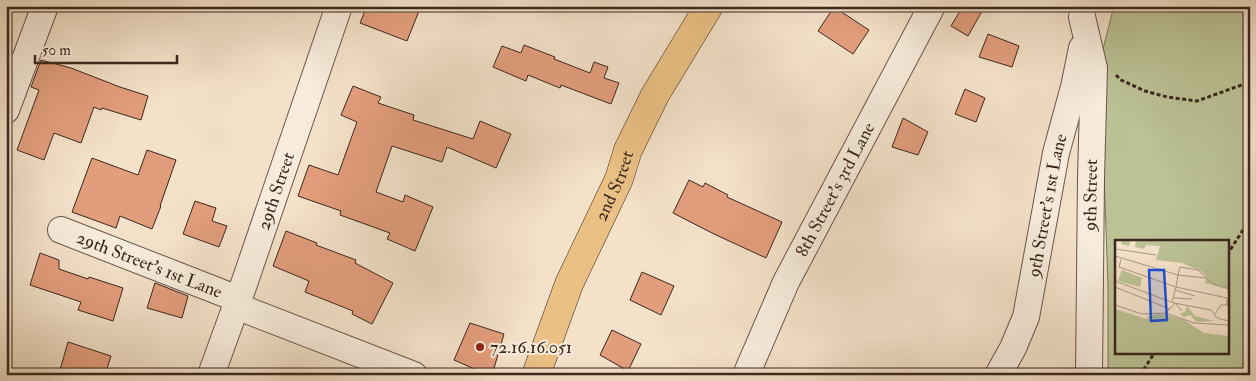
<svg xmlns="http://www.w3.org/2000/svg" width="1256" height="381" viewBox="0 0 1256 381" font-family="'IM FELL Double Pica',serif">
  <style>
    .green { fill: #bbc296; stroke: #7c755a; fill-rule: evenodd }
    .building { fill: #e29d7d; stroke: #3c281e }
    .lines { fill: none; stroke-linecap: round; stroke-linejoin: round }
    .minor-casing { stroke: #6a5649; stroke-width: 28 }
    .major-casing { stroke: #3c281e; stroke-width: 29 }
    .path { stroke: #3c281e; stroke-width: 3; stroke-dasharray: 4 2.5; stroke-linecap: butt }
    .minor { stroke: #f7ecdc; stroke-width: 26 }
    .major { stroke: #eac084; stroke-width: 28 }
    .poi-dot { fill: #8f2418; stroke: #f7ecdc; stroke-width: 2 }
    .labels { text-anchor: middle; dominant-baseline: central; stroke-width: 4; stroke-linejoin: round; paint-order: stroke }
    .street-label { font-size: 18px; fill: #3c281e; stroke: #f7ecdc }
    .poi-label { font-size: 18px; fill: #3c281e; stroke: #f7ecdc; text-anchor: start }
    .inset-road { fill: none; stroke: #aa9785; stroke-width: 1 }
    .view { fill: #1d4ed8; fill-opacity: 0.15; stroke: #1d4ed8; stroke-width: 2.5 }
    .inset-edge { fill: none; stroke: #3c281e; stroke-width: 2.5 }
  </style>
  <rect width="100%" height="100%" fill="#f3e1c9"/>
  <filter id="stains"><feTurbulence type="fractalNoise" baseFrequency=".004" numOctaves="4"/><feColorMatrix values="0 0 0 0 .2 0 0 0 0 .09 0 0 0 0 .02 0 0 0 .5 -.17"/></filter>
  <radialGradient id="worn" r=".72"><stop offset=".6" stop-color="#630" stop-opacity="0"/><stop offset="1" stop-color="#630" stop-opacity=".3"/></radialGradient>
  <!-- green -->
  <path class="green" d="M 1114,6 L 1250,6 L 1250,375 L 1108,375 L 1108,286 L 1103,144 L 1103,49 ZM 1116,241 L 1227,241 L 1227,352 L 1116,352 Z"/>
  <!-- building -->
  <g class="building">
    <path d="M 367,6 L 421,6 L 407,41 L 360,23 Z"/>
    <path d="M 963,6 L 985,6 L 968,36 L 951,26 Z"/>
    <path d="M 834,7 L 869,30 L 853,54 L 818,31 Z"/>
    <path d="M 988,34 L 1019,46 L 1012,67 L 979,57 Z"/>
    <path d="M 524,45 L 555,57 L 554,59 L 590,73 L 594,62 L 608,67 L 604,78 L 619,83 L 611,104 L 561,85 L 560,88 L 528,75 L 526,81 L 493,67 L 502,46 L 521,53 Z"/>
    <path d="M 41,60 L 71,68 L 120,87 L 148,96 L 141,120 L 102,108 L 101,110 L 94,107 L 81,143 L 54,133 L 44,160 L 17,150 L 39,90 L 31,87 Z"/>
    <path d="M 353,86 L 381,97 L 378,103 L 414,115 L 413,120 L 473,139 L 480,121 L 511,134 L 496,168 L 447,147 L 442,162 L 392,146 L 376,192 L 403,202 L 405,195 L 433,207 L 415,251 L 387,239 L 390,233 L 340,215 L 341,211 L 298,196 L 309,165 L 338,175 L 357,122 L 341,115 Z"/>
    <path d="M 965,89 L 985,98 L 976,122 L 955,114 Z"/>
    <path d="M 903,118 L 928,132 L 918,155 L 892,147 Z"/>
    <path d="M 147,150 L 176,160 L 160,206 L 161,206 L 152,229 L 120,216 L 116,228 L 72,212 L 92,158 L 138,175 Z"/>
    <path d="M 689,180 L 703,187 L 705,183 L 728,195 L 727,197 L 782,222 L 766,258 L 714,234 L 673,213 Z"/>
    <path d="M 195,201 L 216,208 L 212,221 L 227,226 L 219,247 L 183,234 Z"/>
    <path d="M 286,231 L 317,243 L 316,245 L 356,260 L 355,263 L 393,283 L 372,324 L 352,314 L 353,311 L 305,292 L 309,281 L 273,266 Z"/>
    <path d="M 40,253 L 59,260 L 59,269 L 88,279 L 89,277 L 123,288 L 113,321 L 78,310 L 81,302 L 30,285 Z"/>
    <path d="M 642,272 L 674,286 L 661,315 L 630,300 Z"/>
    <path d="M 155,283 L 188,296 L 182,318 L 147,308 Z"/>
    <path d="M 470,323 L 504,334 L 492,375 L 488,375 L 454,360 Z"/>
    <path d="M 612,330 L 641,344 L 628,371 L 600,355 Z"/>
    <path d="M 68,342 L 111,356 L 105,375 L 76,375 L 60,370 Z"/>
  </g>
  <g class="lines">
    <defs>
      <g id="minor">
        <path d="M 1082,17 L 1094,68 L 1091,177 L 1089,375"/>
        <path d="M 6,110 L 45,6"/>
        <path id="s1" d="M 61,230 L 238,299"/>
        <path d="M 236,306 L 414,375"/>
        <path id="s2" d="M 211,375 L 244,284 L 339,6"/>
        <path id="s3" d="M 746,375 L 786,282 L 932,6"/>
        <path id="s4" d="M 998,375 L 1013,348 L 1026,317 L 1056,153 L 1074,87 L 1082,48"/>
      </g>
      <g id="major">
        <path id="s5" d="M 536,375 L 569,284 L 619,179 L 628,150 L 655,95 L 709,6"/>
      </g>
    </defs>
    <!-- minor casing -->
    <use href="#minor" class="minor-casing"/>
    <!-- major casing -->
    <use href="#major" class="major-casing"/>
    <!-- path -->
    <g class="path">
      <path d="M 1116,75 L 1121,80 L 1145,91 L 1167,97 L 1197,101 L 1250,82"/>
      <path d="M 1227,255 L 1250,219"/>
      <path d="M 1140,375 L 1155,352"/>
    </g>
    <!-- minor -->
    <use href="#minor" class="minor"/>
    <!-- major -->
    <use href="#major" class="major"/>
  </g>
  <!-- markers -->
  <circle class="poi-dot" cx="480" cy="347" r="5"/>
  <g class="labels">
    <!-- street labels -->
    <g class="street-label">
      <text stroke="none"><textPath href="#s5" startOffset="205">2nd Street</textPath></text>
      <text stroke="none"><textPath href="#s3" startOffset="206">8th Street's 3rd Lane</textPath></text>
      <text stroke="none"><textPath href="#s2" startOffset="195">29th Street</textPath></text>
      <text transform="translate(1091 195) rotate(-89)">9th Street</text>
      <text stroke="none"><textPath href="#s4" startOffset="178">9th Street's 1st Lane</textPath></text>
      <text stroke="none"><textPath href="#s1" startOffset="95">29th Street's 1st Lane</textPath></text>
    </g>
    <!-- poi labels -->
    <g class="poi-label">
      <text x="490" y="347">72.16.16.051</text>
    </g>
  </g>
  <!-- overview -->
  <g transform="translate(1115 240)">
    <rect width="114" height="114" fill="#f3e1c9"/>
    <path d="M 7,0 L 114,0 L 114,49 L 90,43 L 91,36 L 86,31 L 67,23 L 41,20 L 45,6 L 31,5 L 29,9 L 20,7 L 21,1 L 16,0 L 14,6 L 6,4 ZM 7,30 L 27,38 L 25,47 L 3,41 ZM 72,66 L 80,76 L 99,81 L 82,82 L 75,75 L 69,77 L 65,74 L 70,72 ZM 0,69 L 31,79 L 35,75 L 49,74 L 69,80 L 89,93 L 114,96 L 114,114 L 0,114 Z" fill="#bbc296"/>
    <path class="inset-road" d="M 0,9 L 41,15M 0,16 L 63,35 L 61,47 L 4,27 L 6,19M 90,38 L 63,35 L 65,27 L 83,30 L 98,44 L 114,49M 0,41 L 59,63 L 96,70 L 102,78 L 114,81M 0,47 L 55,69M 60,50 L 80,56M 59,58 L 77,59M 57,62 L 61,47 L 112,58 L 112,65M 0,65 L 27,74 L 51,73 L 79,83 L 114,85M 51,73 L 60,63 L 67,71M 100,74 L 106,65 L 113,65"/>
    <path class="view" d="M 34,30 L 49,30 L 52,80 L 36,81 Z"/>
    <rect width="114" height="114" class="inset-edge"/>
  </g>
  <!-- margin -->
  <rect width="1256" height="381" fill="none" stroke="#f3e1c9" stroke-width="25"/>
  <rect x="8" y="8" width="1241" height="366" fill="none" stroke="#3c281e" stroke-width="2.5"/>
  <rect x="12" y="12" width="1231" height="356" fill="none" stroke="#3c281e"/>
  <!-- scale -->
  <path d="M35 55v8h142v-8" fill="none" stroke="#3c281e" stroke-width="2.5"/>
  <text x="42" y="55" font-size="15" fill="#3c281e" stroke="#f7ecdc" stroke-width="4" paint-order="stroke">50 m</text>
  <rect width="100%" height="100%" filter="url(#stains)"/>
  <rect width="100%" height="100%" fill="url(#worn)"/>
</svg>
